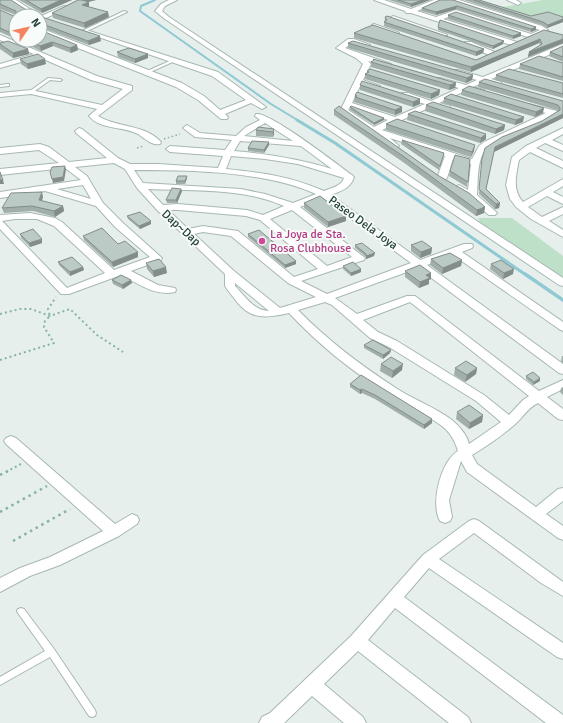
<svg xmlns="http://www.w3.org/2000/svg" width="563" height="723" viewBox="0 0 563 723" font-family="Signika,sans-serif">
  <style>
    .green { fill: #bfe0c8 }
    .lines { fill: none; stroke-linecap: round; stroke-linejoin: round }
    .stream-far2 { stroke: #8ec9d4; stroke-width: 2 }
    .stream-far1 { stroke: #8ec9d4; stroke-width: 3 }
    .stream { stroke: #8ec9d4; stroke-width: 3.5 }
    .service-casing { stroke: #a8b8b2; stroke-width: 2 }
    .minor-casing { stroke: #a8b8b2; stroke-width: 2 }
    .path-far2 { stroke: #86b3a5; stroke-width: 1.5; stroke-dasharray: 1.5 2.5; stroke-linecap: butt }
    .path-far1 { stroke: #86b3a5; stroke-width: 2; stroke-dasharray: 2 3; stroke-linecap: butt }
    .path { stroke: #86b3a5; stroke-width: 2.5; stroke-dasharray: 2.5 4; stroke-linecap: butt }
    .service { fill: #fff; fill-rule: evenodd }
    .minor { fill: #fff; fill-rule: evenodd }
    .wall { fill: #a1aea9 }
    .shaded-wall { fill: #838d89 }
    .building { fill: #bbcac4; stroke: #838d89 }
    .hotel-dot { fill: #d1479c; stroke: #f7fbf9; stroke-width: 1.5 }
    .labels { text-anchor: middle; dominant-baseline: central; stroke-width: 4; stroke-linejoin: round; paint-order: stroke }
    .street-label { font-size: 12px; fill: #24423a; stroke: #f7fbf9 }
    .hotel-label { font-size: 12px; fill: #b23c85; stroke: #f7fbf9; text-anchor: start }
  </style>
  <rect width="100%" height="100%" fill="#e6efeb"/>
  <!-- green -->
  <g class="green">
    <path d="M 543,0 L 563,0 L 563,20 L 534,17 L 503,7 Z"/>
    <path d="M 477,218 L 512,218 L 563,256 L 563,285 L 468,224 L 480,220 Z"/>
  </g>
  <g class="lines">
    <!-- stream-far2 -->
    <path class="stream-far2" d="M 155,0 L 141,6 L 140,11 L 271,104 L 299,121"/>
    <!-- stream-far1 -->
    <path class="stream-far1" d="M 297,120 L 335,143 L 526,275"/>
    <!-- stream -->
    <path class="stream" d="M 525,274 L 563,300"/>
    <defs>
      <g id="service">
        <path d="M 124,11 L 127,12 L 85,32 L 82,31 Z"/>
        <path d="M 174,59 L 177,60 L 148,73 L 145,72 Z"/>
        <path d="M 48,78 L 60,79 L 62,80 L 60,81 L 50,80 L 32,93 L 30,93 L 30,91 Z"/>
        <path d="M 8,84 L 9,84 L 9,86 L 0,87 L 0,85 Z"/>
        <path d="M 21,608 L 24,609 L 54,649 L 95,710 L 96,713 L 95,716 L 92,717 L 89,716 L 50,657 L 0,685 L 0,677 L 45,651 L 18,613 L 17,611 L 18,609 Z"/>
      </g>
      <g id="minor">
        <path d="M 8,0 L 16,0 L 41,16 L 64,6 L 69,7 L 40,21 L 40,16 L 33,16 Z"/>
        <path d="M 169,0 L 177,0 L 165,6 L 162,11 L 169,17 L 563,278 L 563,286 L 559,285 L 165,19 L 155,11 L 161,4 Z"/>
        <path d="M 374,0 L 384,0 L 411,9 L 434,0 L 443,0 L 417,11 L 436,17 L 456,10 L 531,34 L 540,30 L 449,0 L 459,0 L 542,26 L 548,30 L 531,38 L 456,14 L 443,19 L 517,42 L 517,46 L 514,46 L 411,13 L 406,13 L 405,11 Z"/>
        <path d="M 507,0 L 516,0 L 521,3 L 518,5 Z"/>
        <path d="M 393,16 L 445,34 L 447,35 L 445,36 L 441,36 L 391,19 L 390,18 Z"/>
        <path d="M 374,24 L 397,32 L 399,33 L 395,35 L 372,27 L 372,25 Z"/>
        <path d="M 40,28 L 182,83 L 204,96 L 220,110 L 246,100 L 212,76 L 81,31 L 86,30 L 218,72 L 266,107 L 262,109 L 251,103 L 225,114 L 228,117 L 227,119 L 221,119 L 198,100 L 176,87 L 40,33 Z"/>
        <path d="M 0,35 L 97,76 L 132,86 L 132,90 L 98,116 C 117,128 145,124 161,142 L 160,144 C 152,146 144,138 138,134 C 123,126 100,130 89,116 L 97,109 L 31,94 L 0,97 L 0,93 L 31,90 L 102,105 L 123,89 L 91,80 L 39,57 L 0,68 L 0,64 L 34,54 L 0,40 Z"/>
        <path d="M 348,39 L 354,39 L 370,45 L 366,47 L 352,43 L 345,48 L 391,64 L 387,66 L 368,61 L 371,64 L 363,80 L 380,86 L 376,88 L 361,84 L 352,103 L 395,117 L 425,104 L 402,97 L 402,93 L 408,93 L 431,101 L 459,88 L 437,82 L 437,78 L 440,78 L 466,85 L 477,80 L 455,74 L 455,70 L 458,70 L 483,77 L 563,44 L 563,49 L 491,79 L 501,82 L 501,86 L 498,86 L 484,82 L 473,87 L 484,90 L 484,94 L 481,94 L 467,90 L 439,103 L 450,106 L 450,110 L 447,110 L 433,106 L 402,120 L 401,123 L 396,123 L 382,130 L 472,159 L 479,146 L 484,142 L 546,113 L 525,108 L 525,104 L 528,104 L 557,111 L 558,113 L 557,115 C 542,122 490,140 483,153 C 477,165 478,182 477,195 L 495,211 L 497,213 L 495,215 L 489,215 L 454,188 L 459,185 L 468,190 L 471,164 L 453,159 L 447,178 L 442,181 L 439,180 L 437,178 L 445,156 L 390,138 L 399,146 L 395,149 L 392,148 L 371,132 L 341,113 L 340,111 L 363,64 L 356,58 L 336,48 ZM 350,107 L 388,120 L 374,127 L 348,110 Z"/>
        <path d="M 465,42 L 471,42 L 497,53 L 493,55 L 490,55 L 465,46 Z"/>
        <path d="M 256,114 C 269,111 338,165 352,175 L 354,177 C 351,188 341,191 331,195 L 420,260 L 464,244 L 472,244 L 473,246 L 472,248 L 462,252 L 563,322 L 563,331 L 559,329 L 453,255 L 427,265 L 563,364 L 563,374 L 559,373 L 418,268 L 335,298 L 357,314 L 407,296 L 415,296 L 539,391 L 563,380 L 563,389 L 547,397 L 563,409 L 563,420 L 558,419 L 538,403 C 527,408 522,419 513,426 C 500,437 487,446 472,455 L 477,464 L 536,507 L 558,489 L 563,488 L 563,501 L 546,514 L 563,526 L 563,540 L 558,538 L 467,472 L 461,461 L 449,500 L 452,517 L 450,521 L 445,523 L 440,521 C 430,503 441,461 458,451 C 455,441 450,432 442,426 C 426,414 407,406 391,396 C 354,373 319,345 289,313 C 253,321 246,316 225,286 L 225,274 L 157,210 L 137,188 L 125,169 L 114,163 L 75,167 L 87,176 L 103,203 L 123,223 L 162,258 L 161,260 L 131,271 L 158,285 L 175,288 L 176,290 L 175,292 C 156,297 137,283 121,275 L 69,294 L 61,294 L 0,229 L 0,215 L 30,213 L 55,218 L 62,222 L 114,270 L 150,257 L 115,227 L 96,206 L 45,191 L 0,198 L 0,192 L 81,180 L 65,168 L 0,175 L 0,169 L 59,163 L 39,150 L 0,154 L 0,148 L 40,144 L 49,147 L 69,162 L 107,158 L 76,133 L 75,131 L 79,128 L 82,129 L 118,158 L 130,164 L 158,164 L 218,168 L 223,156 L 170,152 L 166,149 L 170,146 L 225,150 L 232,140 L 195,137 L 183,128 L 187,125 L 200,133 L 236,136 L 246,127 L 260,120 L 255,116 ZM 265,123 L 293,141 L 244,136 ZM 240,141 L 301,146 L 332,169 C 299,159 268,154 234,151 ZM 231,156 L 265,159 L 298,164 L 344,178 C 342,186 331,188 324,191 C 290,176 263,173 226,169 ZM 134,170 C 191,170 264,171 316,194 L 293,203 L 265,194 L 241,189 L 143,183 ZM 83,185 L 91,199 L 57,189 ZM 148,189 C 191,191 245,188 284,206 L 263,215 L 247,210 L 178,204 L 163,205 ZM 323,198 L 411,263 L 327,294 L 301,281 L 364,260 L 365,258 L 300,207 ZM 168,210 L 178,210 L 246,216 L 260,220 L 318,269 L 294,277 L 238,231 L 203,226 L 188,229 ZM 292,210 L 352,257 L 327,266 L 270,219 ZM 15,219 L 37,219 L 54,226 L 105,273 L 67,288 L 2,221 ZM 203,232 L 231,236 L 288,283 L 316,297 L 280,308 L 234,271 L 194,234 ZM 235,283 L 269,311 C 254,311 245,296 235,286 ZM 325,302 L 332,305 L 370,338 L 389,347 L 476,401 L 501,422 L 469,444 C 467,435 459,426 452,420 C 436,408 415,400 399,390 C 363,367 328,341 298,310 ZM 410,302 L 529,396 L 523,400 L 509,415 L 484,395 L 397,341 L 378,332 L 363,320 Z"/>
        <path d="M 563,128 L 563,134 L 552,140 L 563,145 L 563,151 L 545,143 L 536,148 L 563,161 L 563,168 L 530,152 L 519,160 C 516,175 512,190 523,202 L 563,179 L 563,186 L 553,192 L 563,197 L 563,204 L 547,196 L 528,207 L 542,217 L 563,207 L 563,214 L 549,221 L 563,230 L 563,237 L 531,219 L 516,207 L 510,199 L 506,185 L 512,157 L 526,146 Z"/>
        <path d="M 11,436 L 16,438 L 115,524 L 132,514 L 137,516 L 139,520 L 137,524 L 119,536 L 60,565 L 30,576 L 0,592 L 0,578 L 20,568 L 50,557 L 103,531 L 6,444 L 4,441 L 6,438 Z"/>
        <path d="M 474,519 L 479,521 L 563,582 L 563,596 L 541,583 L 474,533 L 439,559 L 563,643 L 563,659 L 557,657 L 429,568 L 404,597 L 563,715 L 563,723 L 546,723 L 395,608 L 368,640 L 468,717 L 471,723 L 449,723 L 358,651 L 324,684 L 363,717 L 366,723 L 344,723 L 312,696 L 284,723 L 259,723 L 262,717 L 270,713 L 351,636 L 423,555 L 469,521 Z"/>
      </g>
    </defs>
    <!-- service casing -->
    <use href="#service" class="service-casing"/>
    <!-- minor casing -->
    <use href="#minor" class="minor-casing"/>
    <!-- path-far2 -->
    <g class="path-far2">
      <path d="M 164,139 L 180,134"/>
      <path d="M 137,148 L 144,146"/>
    </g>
    <!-- path-far1 -->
    <g class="path-far1">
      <path d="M 0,314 L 20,309 L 31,309 L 50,316 L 70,309 L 97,335 L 123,352"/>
      <path d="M 0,360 L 54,343 L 44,327 L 45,321 L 50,316 L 48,309 L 56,297"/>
      <path d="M 6,472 L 21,464"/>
    </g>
    <!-- path -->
    <g class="path">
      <path d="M 0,475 L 8,471"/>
      <path d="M 0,512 L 47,486"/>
      <path d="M 13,541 L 70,509"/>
    </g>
    <!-- service -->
    <use href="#service" class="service"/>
    <!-- minor -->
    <use href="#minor" class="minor"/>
  </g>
  <!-- wall -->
  <g class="wall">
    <path d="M 0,0 L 31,13 L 16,15 L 0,9 Z"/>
    <path d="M 19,0 L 72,0 L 42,13 Z"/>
    <path d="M 78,0 L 96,0 L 88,2 L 89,2 L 89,7 L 109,17 L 85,28 L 53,18 L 52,13 Z"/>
    <path d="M 389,0 L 430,0 L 411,7 Z"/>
    <path d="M 440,0 L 536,30 L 531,32 L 456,9 L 436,15 L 421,11 L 422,8 Z"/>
    <path d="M 464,0 L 479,0 L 531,16 L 563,17 L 563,22 L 547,28 L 542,25 Z"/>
    <path d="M 0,10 L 16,17 L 16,39 L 0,32 Z"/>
    <path d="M 448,15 L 521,33 L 521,36 L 513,39 L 448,19 Z"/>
    <path d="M 40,17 L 101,41 L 89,45 L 40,27 Z"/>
    <path d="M 385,17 L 484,49 L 483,53 L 476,56 L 384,26 Z"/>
    <path d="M 438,27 L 503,44 L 493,49 L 438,30 Z"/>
    <path d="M 544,30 L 563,35 L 563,43 L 528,57 L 529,52 L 540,45 L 539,43 L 471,72 L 354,38 L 354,33 L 476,60 Z"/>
    <path d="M 18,40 L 40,40 L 77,45 L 78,50 L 71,53 L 53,46 L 41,51 Z"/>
    <path d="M 0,43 L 28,49 L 29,54 L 13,58 L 0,49 Z"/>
    <path d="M 348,43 L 473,75 L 472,80 L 466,83 L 348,48 Z"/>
    <path d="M 563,46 L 563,62 L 549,56 L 550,52 Z"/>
    <path d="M 117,52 L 148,58 L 135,63 L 118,57 Z"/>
    <path d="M 20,59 L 46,64 L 28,69 L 21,64 Z"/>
    <path d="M 373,59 L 456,83 L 455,88 L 449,90 L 371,67 L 371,62 L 373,61 Z"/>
    <path d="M 563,63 L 563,81 L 519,69 L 520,64 Z"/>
    <path d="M 367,71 L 440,90 L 439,95 L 431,99 L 365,79 L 365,74 L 367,73 Z"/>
    <path d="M 496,75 L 563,83 L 563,98 L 495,80 Z"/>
    <path d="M 479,82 L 563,101 L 563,118 L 494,152 L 486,189 L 500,203 L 499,208 L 495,209 L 479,194 L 482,159 L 558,111 L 557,110 L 478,87 Z"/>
    <path d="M 360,85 L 420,99 L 420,104 L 413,107 L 360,90 Z"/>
    <path d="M 462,90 L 543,113 L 535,117 L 461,95 Z"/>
    <path d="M 355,95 L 402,107 L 402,112 L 395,115 L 354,102 Z"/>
    <path d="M 444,98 L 523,122 L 515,125 L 443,103 Z"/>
    <path d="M 426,105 L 505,125 L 504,130 L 495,134 L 425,111 Z"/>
    <path d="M 350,107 L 384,118 L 384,120 L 374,125 L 350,110 Z"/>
    <path d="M 334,110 L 485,207 L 484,213 L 476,216 L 403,162 L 334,115 Z"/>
    <path d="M 408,114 L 486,134 L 486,139 L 480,143 L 407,120 Z"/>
    <path d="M 386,124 L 474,151 L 471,157 L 386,130 Z"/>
    <path d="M 274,129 L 274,134 L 273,137 L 256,136 L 256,130 Z"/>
    <path d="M 402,140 L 443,157 L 439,170 L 401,144 Z"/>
    <path d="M 269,142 L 269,145 L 264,153 L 248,151 L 248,148 Z"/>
    <path d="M 470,159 L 467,187 L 449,176 L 450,171 Z"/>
    <path d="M 187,176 L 187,178 L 185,184 L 176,184 L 176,181 Z"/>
    <path d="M 181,189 L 182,191 L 177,203 L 167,203 L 166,200 Z"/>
    <path d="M 43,197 L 42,201 L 63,206 L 64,211 L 55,217 L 33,211 L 4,213 L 2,208 Z"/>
    <path d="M 304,203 L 346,221 L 328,227 L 304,208 Z"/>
    <path d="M 127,216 L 151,224 L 140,229 L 128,219 Z"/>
    <path d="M 20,234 L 42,243 L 30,247 L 21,238 Z"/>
    <path d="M 248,234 L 296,264 L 285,268 L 248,237 Z"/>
    <path d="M 83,236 L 118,244 L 138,252 L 138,257 L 113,267 L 84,240 Z"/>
    <path d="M 355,245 L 374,256 L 366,259 L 366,257 L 355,248 Z"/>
    <path d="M 411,245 L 432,248 L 431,254 L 420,258 L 411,251 Z"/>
    <path d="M 431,259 L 462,260 L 461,266 L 442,274 L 430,265 Z"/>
    <path d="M 58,262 L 83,267 L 84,270 L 70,276 L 59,265 Z"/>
    <path d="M 146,263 L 167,273 L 154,277 L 147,269 Z"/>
    <path d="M 491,264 L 513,274 L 503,279 L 490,269 Z"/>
    <path d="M 343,266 L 361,272 L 351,276 L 343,269 Z"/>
    <path d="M 405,271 L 431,273 L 431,279 L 429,280 L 429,284 L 419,288 L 405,277 Z"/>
    <path d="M 112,280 L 131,280 L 132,283 L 123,289 L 113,284 Z"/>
    <path d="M 364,345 L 391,350 L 390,353 L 383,359 L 364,348 Z"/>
    <path d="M 562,356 L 563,356 L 563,364 L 561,361 Z"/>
    <path d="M 381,364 L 402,370 L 392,378 L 380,371 Z"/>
    <path d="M 455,368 L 477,368 L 476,374 L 465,382 L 454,375 Z"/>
    <path d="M 526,376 L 540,378 L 540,381 L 533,385 L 526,379 Z"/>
    <path d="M 350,384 L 432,419 L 432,423 L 424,429 L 375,399 L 362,393 L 360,394 L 350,387 Z"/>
    <path d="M 563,387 L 563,395 L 560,392 L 561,388 Z"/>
    <path d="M 457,412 L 483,415 L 482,422 L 469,429 L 456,419 Z"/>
  </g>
  <!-- shaded-wall -->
  <g class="shaded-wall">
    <path d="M 61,0 L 72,0 L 42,13 L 41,9 Z"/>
    <path d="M 80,0 L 96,0 L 80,4 Z"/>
    <path d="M 423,0 L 430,0 L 411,7 L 411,4 Z"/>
    <path d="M 89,2 L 89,7 L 82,5 Z"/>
    <path d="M 457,6 L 456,9 L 436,15 L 436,12 Z"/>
    <path d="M 108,12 L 109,17 L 85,28 L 84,23 Z"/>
    <path d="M 563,19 L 563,22 L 547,28 L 548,25 Z"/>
    <path d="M 536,27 L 536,30 L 531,32 L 531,29 Z"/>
    <path d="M 521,33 L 521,36 L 513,39 L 513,36 Z"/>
    <path d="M 100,36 L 101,41 L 89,45 L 88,41 Z"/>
    <path d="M 540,39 L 539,43 L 471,72 L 471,67 Z"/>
    <path d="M 563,39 L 563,43 L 528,57 L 529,52 Z"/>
    <path d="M 504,41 L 503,44 L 493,49 L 493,46 Z"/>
    <path d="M 52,42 L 53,46 L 41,51 L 40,46 Z"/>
    <path d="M 77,45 L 78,50 L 71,53 L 70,48 Z"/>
    <path d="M 28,49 L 29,54 L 13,58 L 13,53 Z"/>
    <path d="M 484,49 L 483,53 L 476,56 L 476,52 Z"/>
    <path d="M 148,54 L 148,58 L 135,63 L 135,59 Z"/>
    <path d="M 45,59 L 46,64 L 28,69 L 27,64 Z"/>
    <path d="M 473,75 L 472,80 L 466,83 L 467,78 Z"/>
    <path d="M 456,83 L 455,88 L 449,90 L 450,85 Z"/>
    <path d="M 440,90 L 439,95 L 431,99 L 431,94 Z"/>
    <path d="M 420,99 L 420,104 L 413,107 L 413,102 Z"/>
    <path d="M 402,107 L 402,112 L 395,115 L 395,110 Z"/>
    <path d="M 544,108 L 543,113 L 535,117 L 536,112 Z"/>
    <path d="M 563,114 L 563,118 L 494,152 L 495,147 Z"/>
    <path d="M 524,117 L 523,122 L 515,125 L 516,120 Z"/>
    <path d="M 384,118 L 384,120 L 374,125 L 374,123 Z"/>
    <path d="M 505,125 L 504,130 L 495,134 L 496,129 Z"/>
    <path d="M 274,129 L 274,134 L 273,137 L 273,132 Z"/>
    <path d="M 486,134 L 486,139 L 480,143 L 481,138 Z"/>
    <path d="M 269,142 L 269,145 L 264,153 L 264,150 Z"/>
    <path d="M 475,145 L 474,151 L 471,157 L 472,152 Z"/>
    <path d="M 65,166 L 66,170 L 64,181 L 53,183 L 52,179 Z"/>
    <path d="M 187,176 L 187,178 L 185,184 L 185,181 Z"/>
    <path d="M 0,180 L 3,180 L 4,184 L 0,184 Z"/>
    <path d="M 181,189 L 182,191 L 177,203 L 176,200 Z"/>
    <path d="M 42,192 L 43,197 L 40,205 L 39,200 Z"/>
    <path d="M 500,203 L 499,208 L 495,209 L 496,204 Z"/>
    <path d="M 63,206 L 64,211 L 55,217 L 54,211 Z"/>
    <path d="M 485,207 L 484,213 L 476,216 L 477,210 Z"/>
    <path d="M 346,216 L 346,221 L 328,227 L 328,222 Z"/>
    <path d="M 151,221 L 151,224 L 140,229 L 139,226 Z"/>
    <path d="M 42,239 L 42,243 L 30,247 L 29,243 Z"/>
    <path d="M 432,248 L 431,254 L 420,258 L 421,252 Z"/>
    <path d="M 138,252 L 138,257 L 113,267 L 112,262 Z"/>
    <path d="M 375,253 L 374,256 L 366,259 L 366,256 Z"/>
    <path d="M 462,260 L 461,266 L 442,274 L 443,268 Z"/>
    <path d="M 296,261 L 296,264 L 285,268 L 285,265 Z"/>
    <path d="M 83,267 L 84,270 L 70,276 L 70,272 Z"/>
    <path d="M 166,267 L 167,273 L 154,277 L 153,271 Z"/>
    <path d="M 361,269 L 361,272 L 351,276 L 351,273 Z"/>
    <path d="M 514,269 L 513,274 L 503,279 L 504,273 Z"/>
    <path d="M 431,273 L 431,279 L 429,280 L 429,284 L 419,288 L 420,282 L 426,275 Z"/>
    <path d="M 131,280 L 132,283 L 123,289 L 122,285 Z"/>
    <path d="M 391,350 L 390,353 L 383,359 L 383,355 Z"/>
    <path d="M 403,364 L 402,370 L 392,378 L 393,371 Z"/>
    <path d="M 477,368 L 476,374 L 465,382 L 467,375 Z"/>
    <path d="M 540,378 L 540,381 L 533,385 L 534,382 Z"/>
    <path d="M 362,389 L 362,393 L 360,394 L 360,390 Z"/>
    <path d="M 483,415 L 482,422 L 469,429 L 470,423 Z"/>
    <path d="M 432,419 L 432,423 L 424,429 L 424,425 Z"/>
  </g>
  <!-- building -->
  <g class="building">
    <path d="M 0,0 L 11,0 L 31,13 L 38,13 L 38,16 L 16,16 L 16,11 L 0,4 Z"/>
    <path d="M 26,0 L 61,0 L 41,9 Z"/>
    <path d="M 78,0 L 82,0 L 89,2 L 82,5 L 108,12 L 84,23 L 52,13 Z"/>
    <path d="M 398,0 L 423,0 L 411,4 Z"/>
    <path d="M 440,0 L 453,0 L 536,27 L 531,29 L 457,6 L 436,12 L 422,8 Z"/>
    <path d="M 474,0 L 479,0 L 531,16 L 548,12 L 563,17 L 563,19 L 548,25 L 543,22 Z"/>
    <path d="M 0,10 L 16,17 L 16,35 L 0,28 Z"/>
    <path d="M 456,12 L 521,33 L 513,36 L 448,15 Z"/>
    <path d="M 387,16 L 484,49 L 476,52 L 384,22 L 387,20 L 385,17 Z"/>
    <path d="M 40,17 L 42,17 L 100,36 L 88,41 L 40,23 Z"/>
    <path d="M 440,20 L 504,41 L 493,46 L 438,27 Z"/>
    <path d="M 373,25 L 476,60 L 544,30 L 563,35 L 563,39 L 529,52 L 542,44 L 540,39 L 471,67 L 354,33 L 365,28 Z"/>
    <path d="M 40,30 L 77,45 L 70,48 L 52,42 L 40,46 L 27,40 L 40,40 Z"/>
    <path d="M 8,41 L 28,49 L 13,53 L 0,44 L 0,43 Z"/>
    <path d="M 353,41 L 473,75 L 467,78 L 348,43 Z"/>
    <path d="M 563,46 L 563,57 L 550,52 Z"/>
    <path d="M 129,48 L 148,54 L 135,59 L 117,52 Z"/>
    <path d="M 38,54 L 45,59 L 27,64 L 20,59 Z"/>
    <path d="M 539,56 L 563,63 L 563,77 L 520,64 Z"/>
    <path d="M 373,59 L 456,83 L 450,85 L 371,62 L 374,60 Z"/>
    <path d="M 370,69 L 440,90 L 431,94 L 365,74 L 369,72 L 367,71 Z"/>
    <path d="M 509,69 L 563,83 L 563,94 L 496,75 Z"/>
    <path d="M 485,79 L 563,101 L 563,114 L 495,147 L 486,189 L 500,203 L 496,204 L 479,189 L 482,159 L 485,148 L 502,137 L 542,121 L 560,110 L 560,108 L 558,105 L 479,82 Z"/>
    <path d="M 362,81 L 420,99 L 413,102 L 360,85 Z"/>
    <path d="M 469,86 L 544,108 L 536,112 L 462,90 Z"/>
    <path d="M 357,92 L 402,107 L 395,110 L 355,97 L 357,96 L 355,95 Z"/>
    <path d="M 451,94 L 524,117 L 516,120 L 444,98 Z"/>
    <path d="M 433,102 L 505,125 L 496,129 L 426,105 Z"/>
    <path d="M 339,106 L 439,176 L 469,193 L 485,207 L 477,210 L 403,156 L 334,110 Z"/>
    <path d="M 351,106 L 384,118 L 374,123 L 350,107 Z"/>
    <path d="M 415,111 L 486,134 L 481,138 L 408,114 Z"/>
    <path d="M 397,119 L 475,145 L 472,152 L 386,124 Z"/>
    <path d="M 258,127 L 274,129 L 273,132 L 256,130 Z"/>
    <path d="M 402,140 L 444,153 L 440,166 Z"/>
    <path d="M 252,141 L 269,142 L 264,150 L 248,148 Z"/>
    <path d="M 455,155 L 470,159 L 468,182 L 450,171 Z"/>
    <path d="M 65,166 L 63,177 L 52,179 L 50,172 L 52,167 Z"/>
    <path d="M 0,172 L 3,180 L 0,180 Z"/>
    <path d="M 178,176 L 187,176 L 185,181 L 176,181 Z"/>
    <path d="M 172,188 L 181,189 L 176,200 L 166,200 Z"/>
    <path d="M 42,192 L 39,200 L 63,206 L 54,211 L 32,206 L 2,208 L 11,193 Z"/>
    <path d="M 320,196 L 346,216 L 328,222 L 304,203 Z"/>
    <path d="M 140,212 L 151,221 L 139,226 L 127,216 Z"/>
    <path d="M 102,228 L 118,244 L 125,241 L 138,252 L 112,262 L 83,236 Z"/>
    <path d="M 33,229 L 42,239 L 29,243 L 20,234 Z"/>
    <path d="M 259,230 L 296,261 L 285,265 L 248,234 Z"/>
    <path d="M 422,241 L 432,248 L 421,252 L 411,245 Z"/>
    <path d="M 362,243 L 375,253 L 366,256 L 366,254 L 355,245 Z"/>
    <path d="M 450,253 L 462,260 L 443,268 L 431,259 Z"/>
    <path d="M 72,257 L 83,267 L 70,272 L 58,262 Z"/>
    <path d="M 159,259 L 166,267 L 153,271 L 146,263 Z"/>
    <path d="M 501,260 L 514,269 L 504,273 L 491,264 Z"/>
    <path d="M 353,262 L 361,269 L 351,273 L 343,266 Z"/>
    <path d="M 420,265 L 431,273 L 426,275 L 430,278 L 420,282 L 405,271 Z"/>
    <path d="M 121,275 L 131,280 L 122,285 L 112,280 Z"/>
    <path d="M 373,340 L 391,350 L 383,355 L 364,345 Z"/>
    <path d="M 391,357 L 403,364 L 393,371 L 381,364 Z"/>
    <path d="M 466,361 L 477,368 L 467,375 L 455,368 Z"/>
    <path d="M 533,372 L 540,378 L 534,382 L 526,376 Z"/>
    <path d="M 361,375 L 432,419 L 424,425 L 375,395 L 362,389 L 360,390 L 350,384 Z"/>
    <path d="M 469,405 L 483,415 L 470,423 L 457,412 Z"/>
  </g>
  <!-- markers -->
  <circle class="hotel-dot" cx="262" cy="241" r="4"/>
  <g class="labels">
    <!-- street labels -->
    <g class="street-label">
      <text transform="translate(363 223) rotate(36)">Paseo Dela Joya</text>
      <text transform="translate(181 228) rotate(42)">Dap~Dap</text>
    </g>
    <!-- hotel labels -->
    <g class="hotel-label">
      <text x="270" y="234">La Joya de Sta.<tspan x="270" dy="14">Rosa Clubhouse</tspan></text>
    </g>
  </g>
  <!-- north arrow -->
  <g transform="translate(28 28) rotate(56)"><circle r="19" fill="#f7fbf9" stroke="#a3b1ad"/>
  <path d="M0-3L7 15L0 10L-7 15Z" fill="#f4845f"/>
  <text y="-6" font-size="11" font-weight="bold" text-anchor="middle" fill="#24423a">N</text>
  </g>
</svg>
